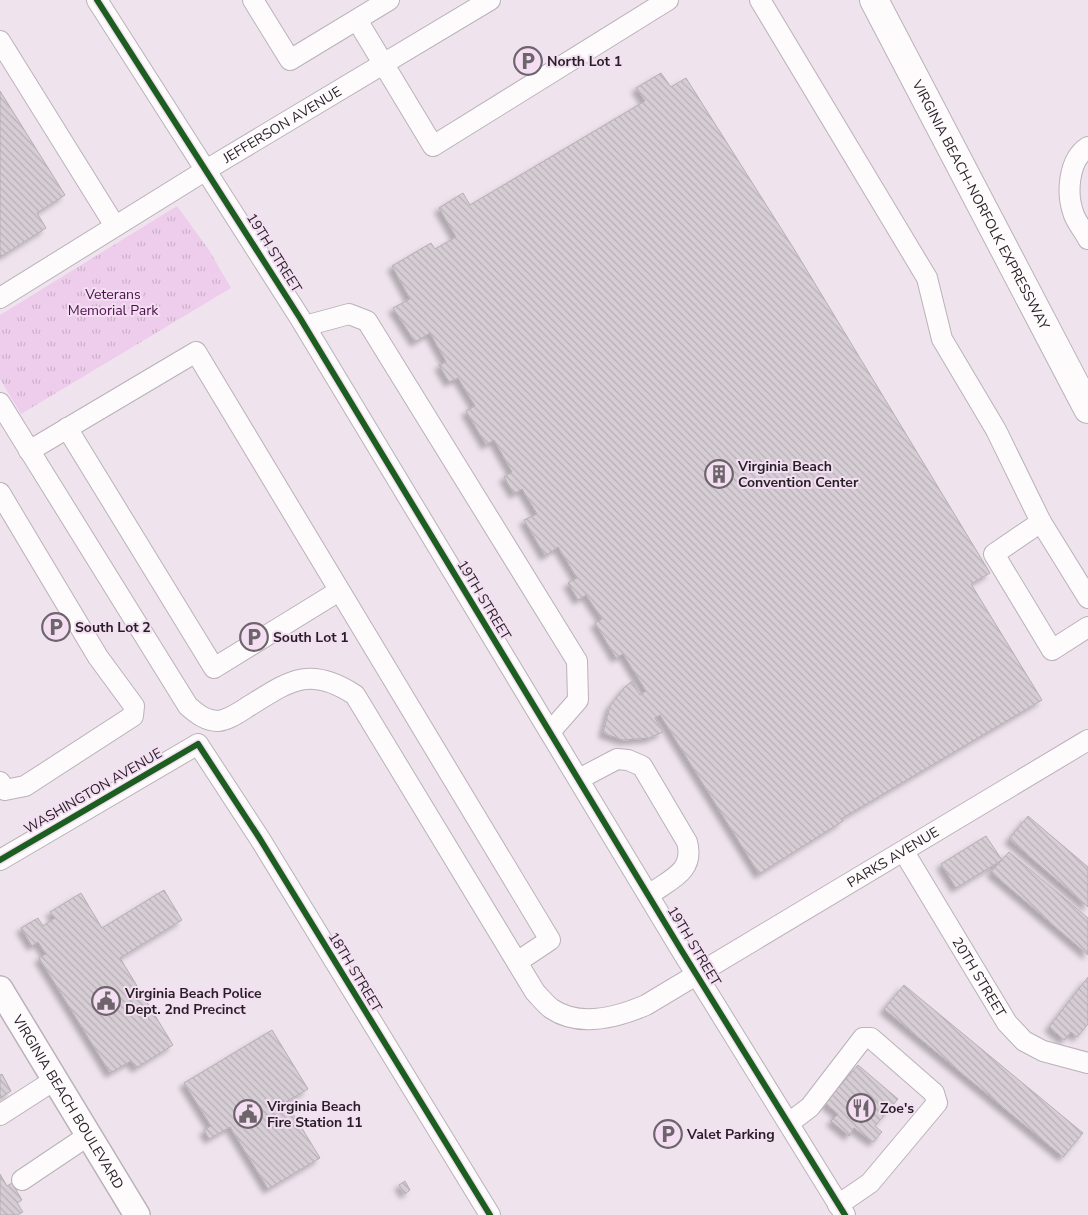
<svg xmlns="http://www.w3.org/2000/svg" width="1088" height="1215" viewBox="0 0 1088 1215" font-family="'Nunito Sans',sans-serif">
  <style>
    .park { fill: url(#park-tufts) }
    .building { fill: url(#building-back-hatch); stroke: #b6aeb5; filter: url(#shadow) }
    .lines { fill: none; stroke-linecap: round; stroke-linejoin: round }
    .minor-casing { stroke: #bab1b9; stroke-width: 22 }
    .major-casing { stroke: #bab1b9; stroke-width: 28 }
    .highway-casing { stroke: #bab1b9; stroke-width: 30 }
    .minor { stroke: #fdfbfc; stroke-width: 20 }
    .major { stroke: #fdfbfc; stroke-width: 25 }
    .highway { stroke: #fdfbfc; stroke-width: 28 }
    .cycleway-casing { stroke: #f4dff2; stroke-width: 9 }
    .cycleway { stroke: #1b5e20; stroke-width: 6 }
    .labels { text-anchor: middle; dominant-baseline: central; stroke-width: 4; stroke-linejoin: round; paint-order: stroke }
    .poi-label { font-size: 14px; font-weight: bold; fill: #271f26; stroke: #f4dff2; text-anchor: start }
    .street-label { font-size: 14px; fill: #271f26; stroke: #f4dff2 }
    .park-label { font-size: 14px; fill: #4a0f4a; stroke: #f4dff2 }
  </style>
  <defs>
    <pattern id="park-tufts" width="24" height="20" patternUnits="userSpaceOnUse" patternTransform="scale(1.25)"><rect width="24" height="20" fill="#eecdec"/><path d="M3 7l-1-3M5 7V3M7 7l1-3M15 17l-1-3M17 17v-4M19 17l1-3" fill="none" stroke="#ccb0ca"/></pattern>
    <pattern id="building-back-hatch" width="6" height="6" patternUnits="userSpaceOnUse" patternTransform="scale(1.25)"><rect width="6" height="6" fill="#d6cdd5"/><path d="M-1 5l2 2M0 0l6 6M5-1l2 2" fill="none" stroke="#b8b0b7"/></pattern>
    <filter id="shadow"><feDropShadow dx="-4.5" dy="4.5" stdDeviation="2.5" flood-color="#0004"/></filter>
  </defs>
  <rect width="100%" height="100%" fill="#efe4ee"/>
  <!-- park -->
  <path class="park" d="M 177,206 L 209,250 L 231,288 L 21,414 L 0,379 L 0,315 Z"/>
  <!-- building -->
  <g class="building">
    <path d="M 661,73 L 671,87 L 686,78 L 794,249 L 990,573 L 971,584 L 1042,700 L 841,819 L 843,821 L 759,874 L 660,715 L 655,718 L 663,732 L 649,738 L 623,740 L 603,733 L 610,706 L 624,688 L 632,681 L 640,695 L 646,691 L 623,654 L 616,658 L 595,623 L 602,619 L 586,595 L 578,600 L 568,583 L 577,578 L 558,547 L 545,556 L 524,520 L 537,514 L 522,489 L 514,494 L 504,477 L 512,472 L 494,440 L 486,445 L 466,411 L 475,406 L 458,378 L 449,382 L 439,365 L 446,362 L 430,333 L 415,342 L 393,308 L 410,299 L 392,266 L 431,243 L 435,249 L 456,237 L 439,208 L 463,193 L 470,205 L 645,101 L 636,88 Z"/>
    <path d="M 0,91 L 65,195 L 37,213 L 46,228 L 2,256 L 0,253 Z"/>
    <path d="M 1028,816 L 1088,867 L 1088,907 L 1009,839 Z"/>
    <path d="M 986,836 L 1002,860 L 956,888 L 941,864 Z"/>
    <path d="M 1009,852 L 1088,918 L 1088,955 L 991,872 Z"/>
    <path d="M 164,890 L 182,920 L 120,958 L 173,1045 L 136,1068 L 131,1061 L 110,1073 L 39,958 L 46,954 L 38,942 L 32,946 L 21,928 L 38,918 L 43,926 L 55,918 L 50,912 L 81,893 L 102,928 Z"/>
    <path d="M 1088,977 L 1088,1024 L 1077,1037 L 1071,1032 L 1064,1040 L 1049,1027 Z"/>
    <path d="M 904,985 L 1083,1133 L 1063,1157 L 884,1009 Z"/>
    <path d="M 272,1030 L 308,1089 L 286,1102 L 320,1158 L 268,1189 L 230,1127 L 209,1139 L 204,1130 L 211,1126 L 184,1083 Z"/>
    <path d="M 858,1065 L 898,1099 L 875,1126 L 882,1132 L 873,1142 L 854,1128 L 849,1136 L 831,1121 L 838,1114 L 825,1103 Z"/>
    <path d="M 2,1074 L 11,1091 L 0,1098 L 0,1075 Z"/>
    <path d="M 0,1174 L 7,1186 L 12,1183 L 22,1200 L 17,1203 L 23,1212 L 17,1215 L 0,1215 Z"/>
    <path d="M 405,1181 L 410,1190 L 405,1194 L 399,1185 Z"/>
  </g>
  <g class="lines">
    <defs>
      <g id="minor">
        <path d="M 97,0 L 300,318 L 680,948 L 845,1215"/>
        <path d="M 253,0 L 290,60 L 389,0"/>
        <path d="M 760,0 L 927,278 L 942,339 L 996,430 L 1041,522 L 1088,598"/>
        <path d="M 357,20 L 433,146 L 668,0"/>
        <path d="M 0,41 L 115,226"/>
        <path d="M 1088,147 C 1068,160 1066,194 1074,215 C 1077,223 1084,231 1088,239"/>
        <path id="s1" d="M 0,298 L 206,170 L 490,0"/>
        <path d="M 305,326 L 349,314 L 367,321 L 577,661 L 578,700 L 550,732"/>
        <path id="s2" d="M 0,403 L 188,706 C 197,714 206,721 218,721 C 228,720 238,713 246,708 C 288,682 308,664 355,695 L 535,992 C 540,997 546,1005 552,1009 C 580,1028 618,1017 646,1005 L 1088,740"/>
        <path d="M 67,428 L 214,668 L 339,591"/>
        <path d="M 29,451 L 196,352 L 550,940 L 517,962"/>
        <path d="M 0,493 L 98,657 L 134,706 L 133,716 L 25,786 L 5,790 L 0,782"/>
        <path d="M 1041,522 L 994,554 L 1052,650 L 1088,627"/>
        <path d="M 579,779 L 617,759 L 628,760 L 642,766 L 687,842 C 695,872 670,879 649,895"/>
        <path id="s3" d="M 904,852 L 1007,1023 L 1024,1041 L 1043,1051 L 1088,1063"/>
        <path d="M 0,860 L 198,744 L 260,839 L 490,1215"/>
        <path d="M 0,1115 L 56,1079"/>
        <path d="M 789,1123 L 810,1107 L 863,1038 L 871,1038 L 934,1093 L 937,1103 L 870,1183 L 838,1205"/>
        <path d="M 22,1180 L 89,1135"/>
      </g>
      <g id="major">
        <path id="s4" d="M 0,989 L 137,1215"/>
      </g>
      <g id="highway">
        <path id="s5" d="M 874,0 L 1088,409"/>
      </g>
    </defs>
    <!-- minor casing -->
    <use href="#minor" class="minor-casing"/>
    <!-- major casing -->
    <use href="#major" class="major-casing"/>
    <!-- highway casing -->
    <use href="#highway" class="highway-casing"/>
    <!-- minor -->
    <use href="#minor" class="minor"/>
    <!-- major -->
    <use href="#major" class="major"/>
    <!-- highway -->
    <use href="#highway" class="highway"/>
    <defs>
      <g id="cycleway">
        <path d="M 97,0 L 300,318 L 680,948 L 845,1215"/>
        <path d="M 0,860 L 198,744 L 260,839 L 490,1215"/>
      </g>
    </defs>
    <!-- cycleway casing -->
    <use href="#cycleway" class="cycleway-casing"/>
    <!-- cycleway -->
    <use href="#cycleway" class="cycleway"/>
  </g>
  <!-- icons -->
  <defs>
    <symbol id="parking-ring" viewBox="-11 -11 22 22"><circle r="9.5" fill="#f4dff2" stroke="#6d646c" stroke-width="1.5"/><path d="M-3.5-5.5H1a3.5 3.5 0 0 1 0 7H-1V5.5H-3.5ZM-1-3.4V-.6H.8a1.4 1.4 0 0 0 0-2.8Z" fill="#6d646c"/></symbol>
    <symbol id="building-ring" viewBox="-11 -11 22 22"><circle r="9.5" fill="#f4dff2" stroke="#6d646c" stroke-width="1.5"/><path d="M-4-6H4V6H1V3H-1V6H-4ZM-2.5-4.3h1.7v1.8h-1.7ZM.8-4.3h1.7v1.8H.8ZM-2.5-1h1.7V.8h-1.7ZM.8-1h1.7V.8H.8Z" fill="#6d646c"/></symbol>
    <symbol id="civic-ring" viewBox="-11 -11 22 22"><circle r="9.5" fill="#f4dff2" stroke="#6d646c" stroke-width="1.5"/><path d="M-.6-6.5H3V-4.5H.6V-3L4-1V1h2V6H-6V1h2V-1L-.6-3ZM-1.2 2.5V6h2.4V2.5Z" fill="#6d646c"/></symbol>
    <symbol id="restaurant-ring" viewBox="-11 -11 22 22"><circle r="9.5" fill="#f4dff2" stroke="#6d646c" stroke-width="1.5"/><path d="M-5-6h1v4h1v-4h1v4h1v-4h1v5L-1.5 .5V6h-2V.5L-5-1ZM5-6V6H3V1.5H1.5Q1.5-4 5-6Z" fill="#6d646c"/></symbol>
  </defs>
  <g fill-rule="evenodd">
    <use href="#parking-ring" x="512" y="45" width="32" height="32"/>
    <use href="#building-ring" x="703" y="458" width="32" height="32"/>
    <use href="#parking-ring" x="40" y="611" width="32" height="32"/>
    <use href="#parking-ring" x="238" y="621" width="32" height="32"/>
    <use href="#civic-ring" x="90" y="985" width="32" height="32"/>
    <use href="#restaurant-ring" x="845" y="1092" width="32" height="32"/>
    <use href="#civic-ring" x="232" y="1098" width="32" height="32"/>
    <use href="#parking-ring" x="652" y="1118" width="32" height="32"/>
  </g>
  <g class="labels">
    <!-- poi labels -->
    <g class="poi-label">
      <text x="547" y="61">North Lot 1</text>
      <text x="738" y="466">Virginia Beach<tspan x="738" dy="16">Convention Center</tspan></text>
      <text x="75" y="627">South Lot 2</text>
      <text x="273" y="637">South Lot 1</text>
      <text x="125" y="993">Virginia Beach Police<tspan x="125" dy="16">Dept. 2nd Precinct</tspan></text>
      <text x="267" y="1106">Virginia Beach<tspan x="267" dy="16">Fire Station 11</tspan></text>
      <text x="880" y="1108">Zoe's</text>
      <text x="687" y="1134">Valet Parking</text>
    </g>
    <!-- street labels -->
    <g class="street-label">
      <text stroke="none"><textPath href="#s1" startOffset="331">JEFFERSON AVENUE</textPath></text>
      <text stroke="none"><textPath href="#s5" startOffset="231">VIRGINIA BEACH-NORFOLK EXPRESSWAY</textPath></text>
      <text transform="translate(274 253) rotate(58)">19TH STREET</text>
      <text transform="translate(484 600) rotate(59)">19TH STREET</text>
      <text transform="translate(93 791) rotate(-30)">WASHINGTON AVENUE</text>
      <text stroke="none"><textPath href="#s2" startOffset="1299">PARKS AVENUE</textPath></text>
      <text transform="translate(694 946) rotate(59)">19TH STREET</text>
      <text transform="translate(355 972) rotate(59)">18TH STREET</text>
      <text stroke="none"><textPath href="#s3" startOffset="146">20TH STREET</textPath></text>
      <text stroke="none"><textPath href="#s4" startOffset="132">VIRGINIA BEACH BOULEVARD</textPath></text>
    </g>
    <!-- park labels -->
    <g class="park-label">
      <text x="113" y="294">Veterans<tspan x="113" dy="16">Memorial Park</tspan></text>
    </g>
  </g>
</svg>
